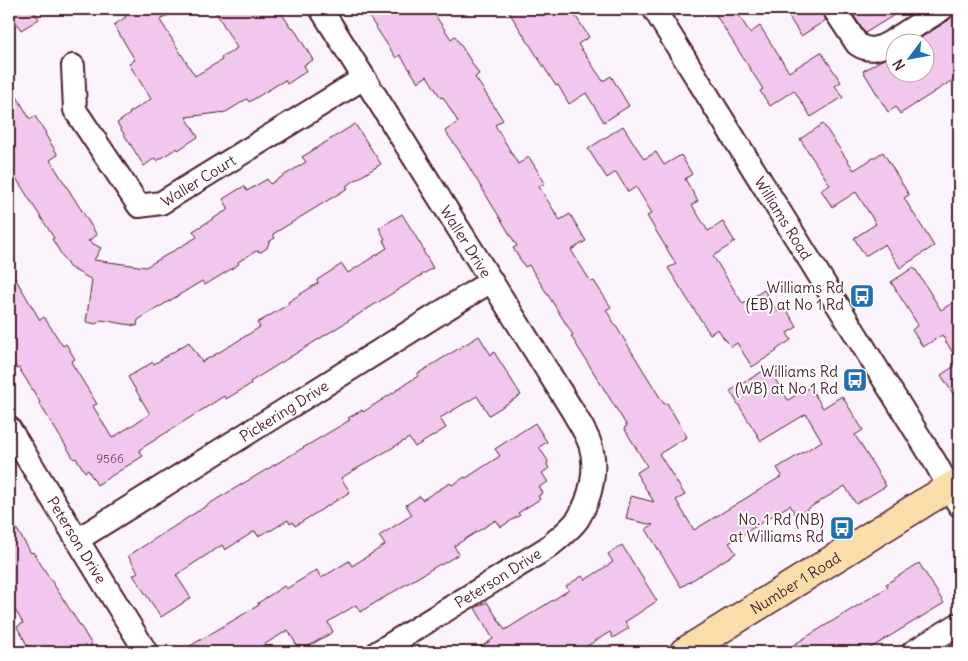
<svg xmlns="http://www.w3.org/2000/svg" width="968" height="661" viewBox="0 0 968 661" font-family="Delius,sans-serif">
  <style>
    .building { fill: #f2c7ee; stroke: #4a1f2b }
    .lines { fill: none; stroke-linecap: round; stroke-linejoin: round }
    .minor-casing { stroke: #4a1f2b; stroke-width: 26 }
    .major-casing { stroke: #4a1f2b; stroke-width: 31 }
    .minor { stroke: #fff; stroke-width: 22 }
    .major { stroke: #f9deab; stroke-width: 28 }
    .labels { text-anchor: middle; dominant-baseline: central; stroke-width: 4; stroke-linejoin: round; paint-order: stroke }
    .number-label { font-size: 12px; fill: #74495c }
    .street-label { font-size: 15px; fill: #4a1f2b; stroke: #fff }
    .poi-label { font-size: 15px; fill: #4a1f2b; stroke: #fff; text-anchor: end }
  </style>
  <rect width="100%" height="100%" fill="#fcf4fc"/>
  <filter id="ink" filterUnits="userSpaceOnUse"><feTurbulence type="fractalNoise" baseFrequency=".02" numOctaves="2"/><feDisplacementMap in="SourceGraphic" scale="10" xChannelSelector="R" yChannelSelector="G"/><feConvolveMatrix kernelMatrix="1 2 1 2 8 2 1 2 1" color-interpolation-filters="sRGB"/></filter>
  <g filter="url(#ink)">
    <!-- building -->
    <g class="building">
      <path d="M 9,9 L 32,9 L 39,19 L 21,30 L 9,11 Z"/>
      <path d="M 121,9 L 178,9 L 160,20 L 195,76 L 222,60 L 221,58 L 237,48 L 214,9 L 279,9 L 291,28 L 293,27 L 313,60 L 304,65 L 307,71 L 287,84 L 285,80 L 249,102 L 247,99 L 226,112 L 186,117 L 198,137 L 178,150 L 177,148 L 157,161 L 155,158 L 144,166 L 117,123 L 130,114 L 129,113 L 151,99 L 129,64 L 135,60 L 114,25 L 126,17 Z"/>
      <path d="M 364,9 L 431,9 L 451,39 L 455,36 L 479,74 L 475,77 L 503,120 L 495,125 L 518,164 L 529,157 L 545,183 L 539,187 L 560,220 L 570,214 L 586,241 L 571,250 L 591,282 L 594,281 L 611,307 L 606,310 L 664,404 L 667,403 L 687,437 L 659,454 L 685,495 L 676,500 L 694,530 L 782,476 L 777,468 L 822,441 L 806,414 L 761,441 L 730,391 L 768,368 L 788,400 L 810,387 L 823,408 L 842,396 L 863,430 L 855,435 L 886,486 L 856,504 L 845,486 L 796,516 L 790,505 L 729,543 L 736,553 L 681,587 L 646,529 L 653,525 L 626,519 L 631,496 L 654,502 L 636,473 L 647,466 L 624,428 L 627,426 L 571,336 L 573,335 L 529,265 L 525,267 L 513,248 L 517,246 L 458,149 L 445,131 L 458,122 L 443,97 L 441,98 L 427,76 L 418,82 L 400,55 L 396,58 Z"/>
      <path d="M 507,9 L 571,9 L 589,37 L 578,44 L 603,81 L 611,76 L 629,106 L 604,122 L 586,93 L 569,104 L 558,85 L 556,86 Z"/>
      <path d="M 712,9 L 735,9 L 750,33 L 760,26 L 789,72 L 821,52 L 841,82 L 835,86 L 843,97 L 811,117 L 794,90 L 770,106 L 760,91 L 763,89 Z"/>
      <path d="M 784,9 L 818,9 L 826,20 L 801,36 Z"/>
      <path d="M 866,9 L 904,9 L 865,33 L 854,16 Z"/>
      <path d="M 959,10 L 959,76 L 900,114 L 896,107 L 888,112 L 863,71 L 880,61 L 896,54 L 896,72 L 926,72 L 926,42 L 914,42 L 949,20 L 954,13 Z"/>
      <path d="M 9,83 L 30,119 L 35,116 L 46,133 L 45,134 L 58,155 L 50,160 L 97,235 L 88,241 L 101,248 L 94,260 L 146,267 L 197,237 L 193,231 L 229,209 L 223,199 L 244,186 L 247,191 L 267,179 L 270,184 L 306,162 L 302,157 L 355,124 L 381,164 L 346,186 L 348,188 L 273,234 L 275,238 L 269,242 L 267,248 L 261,252 L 256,251 L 238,262 L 239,264 L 205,285 L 202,281 L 138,320 L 137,326 L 101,320 L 96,324 L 86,322 L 92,280 L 69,267 L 52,239 L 54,238 L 9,167 Z"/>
      <path d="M 823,124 L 854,170 L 883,152 L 909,195 L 904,198 L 934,246 L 900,268 L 885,244 L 865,256 L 854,238 L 876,224 L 856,192 L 832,207 L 821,190 L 830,185 L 800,139 Z"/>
      <path d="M 623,126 L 644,159 L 656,152 L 664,165 L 681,155 L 692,174 L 685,179 L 698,201 L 692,205 L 708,231 L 723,222 L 735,242 L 713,256 L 743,304 L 764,290 L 778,312 L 785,307 L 797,327 L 787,333 L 791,340 L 776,350 L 777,351 L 752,367 L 737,343 L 731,347 L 726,340 L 725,340 L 718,329 L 710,334 L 688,300 L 668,268 L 676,264 L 647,216 L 652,213 L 636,187 L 628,192 L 616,172 L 607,178 L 588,149 Z"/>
      <path d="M 402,214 L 424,250 L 423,251 L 433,268 L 250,382 L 251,384 L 226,399 L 224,396 L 139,450 L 143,456 L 97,485 L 88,470 L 85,472 L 76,458 L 74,459 L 39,403 L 40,402 L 19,368 L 17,369 L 9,355 L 9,268 L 40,320 L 44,317 L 63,346 L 66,344 L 75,359 L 71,362 L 97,404 L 93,406 L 112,438 L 150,414 L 128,377 L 153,362 L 154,364 L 189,342 L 202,362 L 228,347 L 260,327 L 257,323 L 289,304 L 288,302 L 318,283 L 317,280 L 342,264 L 348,273 L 387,248 L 383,240 L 385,239 L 379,228 Z"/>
      <path d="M 914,267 L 941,310 L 959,299 L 959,403 L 941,375 L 959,363 L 942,335 L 923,347 L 912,330 L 918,325 L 891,282 Z"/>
      <path d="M 479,336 L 491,355 L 494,352 L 521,395 L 489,415 L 477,396 L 440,418 L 446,428 L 415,447 L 409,438 L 341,478 L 350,492 L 295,526 L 293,522 L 290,524 L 288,520 L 270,531 L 270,530 L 258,536 L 255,531 L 225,550 L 222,545 L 176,575 L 191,598 L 161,617 L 133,575 L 138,572 L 128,556 L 217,499 L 350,420 L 348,418 L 362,410 L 363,412 L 396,391 L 396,390 L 418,376 L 417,374 Z"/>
      <path d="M 535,423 L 547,442 L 539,447 L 548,461 L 547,465 L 549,468 L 542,473 L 548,482 L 539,487 L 543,493 L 538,496 L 540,499 L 518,513 L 520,515 L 501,527 L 496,520 L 454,546 L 459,554 L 441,565 L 440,564 L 360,612 L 356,605 L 328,622 L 333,632 L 300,651 L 288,630 L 252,652 L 180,652 L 259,605 L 258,603 L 284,586 L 286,589 L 317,570 L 321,578 L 349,561 L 352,566 L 385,545 L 379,536 L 412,515 L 406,505 L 420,496 L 422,500 L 450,483 L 452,485 L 465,477 L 466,478 L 500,456 L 495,449 Z"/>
      <path d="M 9,516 L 31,553 L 33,552 L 83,630 L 92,645 L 90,646 L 94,652 L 31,652 L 17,627 L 23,623 L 9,600 Z"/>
      <path d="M 622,545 L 657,601 L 625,622 L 629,628 L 613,638 L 610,632 L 577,652 L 473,652 L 493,639 L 475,608 L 487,602 L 505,630 L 569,590 L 566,586 L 582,576 L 585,580 L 613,562 L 608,554 Z"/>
      <path d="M 919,563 L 944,603 L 864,652 L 782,652 L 888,587 L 886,584 Z"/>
    </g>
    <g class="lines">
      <defs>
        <g id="minor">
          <path id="s1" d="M 321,9 L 572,410 C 578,421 586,432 590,444 C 598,468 591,498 578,519 C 570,530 558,539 547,548 L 378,652"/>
          <path id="s2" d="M 654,9 L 935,462 L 959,505"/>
          <path d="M 834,9 L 857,44 C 868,52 878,49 889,43 L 942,9"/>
          <path id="s3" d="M 73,66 L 75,110 L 139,206 L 161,203 L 364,78"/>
          <path id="s4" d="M 9,428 L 146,652"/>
          <path id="s5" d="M 77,540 L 491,281"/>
          <path d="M 913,652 L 959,624"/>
        </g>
        <g id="major">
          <path id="s6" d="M 684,652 L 925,502 L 959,482"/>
        </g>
      </defs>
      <!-- minor casing -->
      <use href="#minor" class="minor-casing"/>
      <!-- major casing -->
      <use href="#major" class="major-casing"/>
      <!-- minor -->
      <use href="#minor" class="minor"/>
      <!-- major -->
      <use href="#major" class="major"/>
    </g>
  </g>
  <!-- icons -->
  <defs>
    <symbol id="bus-square" viewBox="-11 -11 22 22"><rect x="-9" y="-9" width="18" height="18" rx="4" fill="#1f6fb2" stroke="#fff"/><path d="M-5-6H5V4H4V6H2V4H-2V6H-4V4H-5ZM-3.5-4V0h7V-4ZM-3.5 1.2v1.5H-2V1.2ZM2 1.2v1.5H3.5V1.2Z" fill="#fff"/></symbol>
  </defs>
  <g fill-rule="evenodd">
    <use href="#bus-square" x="848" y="282" width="28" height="28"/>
    <use href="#bus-square" x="841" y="366" width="28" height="28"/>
    <use href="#bus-square" x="828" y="514" width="28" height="28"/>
  </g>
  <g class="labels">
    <!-- number labels -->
    <g class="number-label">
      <text x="110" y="458">9566</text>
    </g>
    <!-- street labels -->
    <g class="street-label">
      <text stroke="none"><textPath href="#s3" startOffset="225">Waller Court</textPath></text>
      <text stroke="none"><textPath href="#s2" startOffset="246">Williams Road</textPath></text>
      <text stroke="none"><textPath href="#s1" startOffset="274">Waller Drive</textPath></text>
      <text stroke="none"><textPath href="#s5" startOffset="244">Pickering Drive</textPath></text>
      <text stroke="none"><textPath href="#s4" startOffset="131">Peterson Drive</textPath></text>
      <text transform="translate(498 578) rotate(-32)">Peterson Drive</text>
      <text stroke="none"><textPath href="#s6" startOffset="131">Number 1 Road</textPath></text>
    </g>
    <!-- poi labels -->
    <g class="poi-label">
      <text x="844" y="287">Williams Rd<tspan x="844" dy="17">(EB) at No 1 Rd</tspan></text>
      <text x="838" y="371">Williams Rd<tspan x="838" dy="17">(WB) at No 1 Rd</tspan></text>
      <text x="824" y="519">No. 1 Rd (NB)<tspan x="824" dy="17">at Williams Rd</tspan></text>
    </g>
  </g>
  <!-- margin -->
  <rect width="968" height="661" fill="none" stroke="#fff" stroke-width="30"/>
  <rect x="15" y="15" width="938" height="631" fill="none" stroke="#4a1f2b" stroke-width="2" filter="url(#ink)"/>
  <!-- north arrow -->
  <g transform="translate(910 58) rotate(238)"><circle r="24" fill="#ffffff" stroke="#b7a5aa"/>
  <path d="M0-4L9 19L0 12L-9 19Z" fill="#1f6fb2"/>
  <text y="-8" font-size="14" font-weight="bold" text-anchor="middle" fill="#4a1f2b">N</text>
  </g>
</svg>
